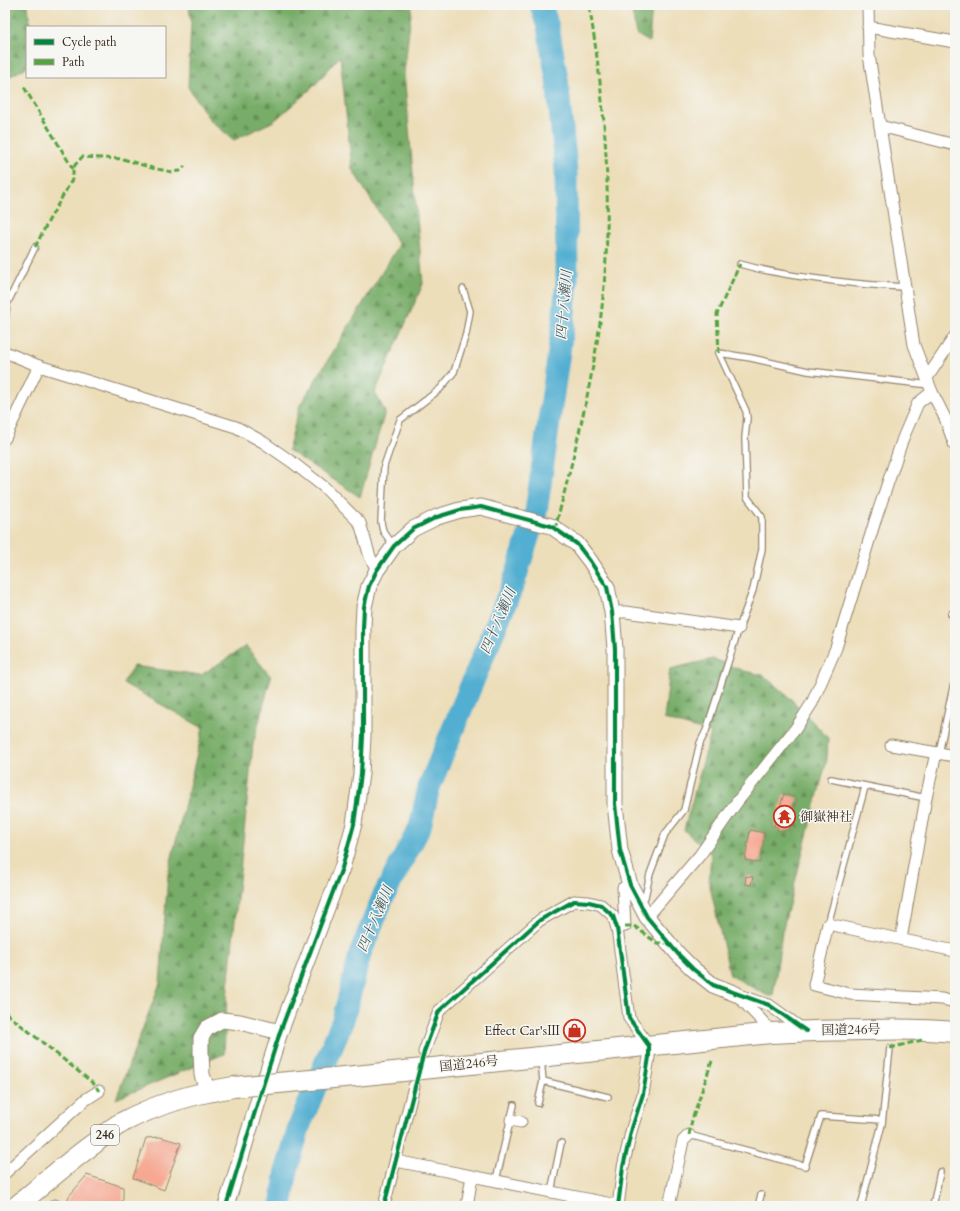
<svg xmlns="http://www.w3.org/2000/svg" width="960" height="1211" viewBox="0 0 960 1211" font-family="Cardo,'Noto Serif JP',serif">
  <style>
    .forest { fill: url(#forest-firs); stroke: #5a6c44 }
    .lines { fill: none; stroke-linecap: round; stroke-linejoin: round }
    .river { stroke: #53afd1; stroke-width: 23 }
    .building { fill: #f6a893 }
    .lane-casing { stroke: #94846c; stroke-width: 8 }
    .street-casing { stroke: #94846c; stroke-width: 13 }
    .secondary-casing { stroke: #94846c; stroke-width: 17 }
    .highway-casing { stroke: #94846c; stroke-width: 22 }
    .lane { stroke: #fff; stroke-width: 5.5 }
    .street { stroke: #fff; stroke-width: 11 }
    .secondary { stroke: #fff; stroke-width: 15 }
    .highway { stroke: #fff; stroke-width: 20 }
    .highway-bridge-casing { stroke: #94846c; stroke-width: 22; stroke-linecap: butt }
    .highway-bridge { stroke: #fff; stroke-width: 20 }
    .quiet { stroke: #54a441; stroke-width: 3; stroke-dasharray: 6 3; stroke-linecap: butt }
    .cycleway-casing { stroke: #f6f6f2; stroke-width: 6 }
    .cycleway { stroke: #00873e; stroke-width: 4 }
    .labels { text-anchor: middle; dominant-baseline: central; stroke-width: 3; stroke-linejoin: round; paint-order: stroke }
    .shield { fill: #f6f6f2; stroke: #73675e; stroke-width: 1 }
    .shield-label { font-size: 12px; font-weight: bold; fill: #3b2a1e }
    .poi-label { font-size: 13px; fill: #3b2a1e; stroke: #f6f6f2; text-anchor: start }
    .street-label { font-size: 13px; fill: #3b2a1e; stroke: #f6f6f2 }
    .water-label { font-size: 14px; font-style: italic; fill: #43595d; stroke: #f6f6f2 }
  </style>
  <defs>
    <pattern id="forest-firs" width="22" height="20" patternUnits="userSpaceOnUse"><rect width="22" height="20" fill="#78ad69"/><path d="M5 1l3.5 6h-7zM16 11l3.5 6h-7z" fill="#648d56"/></pattern>
  </defs>
  <rect width="100%" height="100%" fill="#f6f6f2"/>
  <filter id="ink" filterUnits="userSpaceOnUse"><feTurbulence type="fractalNoise" baseFrequency=".025" numOctaves="2"/><feDisplacementMap in="SourceGraphic" scale="8" xChannelSelector="R" yChannelSelector="G"/><feConvolveMatrix kernelMatrix="1 2 1 2 8 2 1 2 1" color-interpolation-filters="sRGB"/></filter>
  <filter id="wash" filterUnits="userSpaceOnUse"><feTurbulence type="fractalNoise" baseFrequency=".012" numOctaves="4" result="noise"/><feDisplacementMap in="SourceGraphic" scale="16" xChannelSelector="R" yChannelSelector="G"/><feGaussianBlur stdDeviation="0.9" result="paint"/><feColorMatrix in="noise" values="0 0 0 0 0 0 0 0 0 0 0 0 0 0 0 0 0 1.4 0 .05"/><feComposite in="paint" operator="in"/></filter>
  <g filter="url(#wash)">
    <rect width="100%" height="100%" fill="#eddeba"/>
    <!-- forest -->
    <g class="forest">
      <path d="M 5,5 L 28,5 L 30,27 L 27,27 L 27,67 L 5,79 Z"/>
      <path d="M 189,5 L 412,5 L 404,73 L 423,284 L 375,392 L 385,412 L 360,497 L 288,450 L 300,405 L 399,245 L 352,169 L 340,56 L 313,87 L 274,121 L 234,140 L 210,120 L 188,87 L 191,23 Z"/>
      <path d="M 631,5 L 652,5 L 649,42 L 636,34 Z"/>
      <path d="M 246,646 L 271,677 L 253,744 L 227,998 L 224,1054 L 116,1099 L 160,983 L 168,874 L 203,728 L 123,683 L 133,666 L 201,675 Z"/>
      <path d="M 713,659 L 744,671 L 763,675 L 791,699 L 828,738 L 827,759 L 782,932 L 773,996 L 768,996 L 730,975 L 709,882 L 711,854 L 684,830 L 711,733 L 664,719 L 670,669 Z"/>
    </g>
    <g class="lines">
      <!-- river -->
      <path class="river" d="M 281,1206 L 287,1169 L 299,1127 L 343,1020 L 360,954 L 383,897 L 420,827 L 429,787 L 514,582 L 536,512 L 563,324 L 567,281 L 566,170 L 557,79 L 548,27 L 541,5"/>
    </g>
    <g id="blocks">
      <!-- building -->
      <g class="building">
        <path d="M 784,794 L 797,798 L 790,831 L 786,829 L 785,832 L 777,830 L 778,827 L 774,826 Z"/>
        <path d="M 750,830 L 765,833 L 760,863 L 745,860 Z"/>
        <path d="M 746,876 L 753,877 L 751,885 L 745,884 Z"/>
        <path d="M 160,1137 L 181,1143 L 164,1190 L 133,1178 L 146,1138 Z"/>
        <path d="M 87,1175 L 123,1187 L 123,1199 L 119,1206 L 65,1206 L 69,1196 Z"/>
      </g>
    </g>
  </g>
  <g filter="url(#ink)">
    <use href="#blocks" fill-opacity="0" stroke="#94846c" stroke-width="1"/>
    <g class="lines">
      <defs>
        <g id="lane">
          <path d="M 740,264 C 771,273 802,277 834,281 C 858,284 881,286 905,287"/>
          <path d="M 5,320 L 7,304 L 35,247"/>
          <path d="M 719,353 L 751,358 L 808,371 L 930,385"/>
          <path d="M 394,546 L 383,531 L 381,522 L 384,466 L 400,420 L 440,389 L 454,372 L 466,334 L 470,311 L 463,289"/>
          <path d="M 951,614 L 955,615"/>
          <path d="M 939,753 L 953,687"/>
          <path d="M 831,779 L 926,798"/>
          <path d="M 641,902 L 645,897 L 650,874 L 665,834 L 684,810 L 700,743 L 706,731 L 739,628 L 753,590 L 762,549 L 762,517 L 747,497 L 745,438 L 747,418 L 746,411 L 719,353"/>
          <path d="M 828,924 L 865,787"/>
          <path d="M 543,1081 L 608,1097"/>
          <path d="M 538,1103 L 543,1081 L 541,1060"/>
          <path d="M 689,1135 L 805,1166 L 821,1116 L 882,1120"/>
          <path d="M 496,1180 L 514,1105"/>
          <path d="M 551,1192 L 561,1143"/>
          <path d="M 758,1206 L 761,1195"/>
          <path d="M 861,1206 L 882,1124 L 890,1048"/>
          <path d="M 933,1206 L 940,1172"/>
        </g>
        <g id="street">
          <path d="M 868,5 L 869,55 L 914,345 L 932,392 L 945,418 L 955,446"/>
          <path d="M 868,27 L 955,42"/>
          <path d="M 880,126 L 955,145"/>
          <path d="M 5,352 L 39,366 L 236,427 L 263,442 L 292,462 L 324,487 L 360,523 L 370,557 L 377,570"/>
          <path d="M 927,378 L 955,336"/>
          <path d="M 5,438 L 39,366"/>
          <path d="M 612,612 L 626,612 L 739,628"/>
          <path d="M 891,745 L 955,756"/>
          <path d="M 647,917 L 700,855 L 737,802 L 796,728 L 812,703 L 836,648 L 875,521 L 903,438 L 918,403 L 932,392"/>
          <path d="M 617,928 L 625,926 L 623,888 L 630,885"/>
          <path d="M 901,939 L 926,798 L 936,753"/>
          <path d="M 955,951 L 828,924 L 814,985 L 850,994 L 942,999 L 955,1002"/>
          <path d="M 736,994 L 769,1005 L 804,1030"/>
          <path d="M 738,996 L 765,1024 L 771,1033"/>
          <path d="M 424,1052 L 439,1011 L 540,920 L 574,901 L 589,902 L 601,905 L 613,916 L 617,928 L 629,1018 L 649,1046 L 649,1057 L 643,1094 L 632,1128 L 623,1167 L 618,1206"/>
          <path d="M 511,1120 L 521,1122"/>
          <path d="M 396,1161 L 617,1205"/>
          <path d="M 5,1173 L 85,1100 L 99,1091"/>
          <path d="M 55,1206 L 55,1205"/>
          <path d="M 384,1206 L 414,1086"/>
          <path d="M 467,1206 L 472,1176"/>
          <path d="M 669,1206 L 683,1141 L 689,1135"/>
        </g>
        <g id="secondary">
          <path d="M 208,1091 L 202,1075 L 201,1052 L 201,1038 L 207,1028 L 222,1020 L 240,1022 L 280,1032"/>
          <path d="M 226,1206 L 261,1092 L 280,1032 L 342,868 L 354,824 L 361,774 L 363,736 L 363,628 L 364,607 L 369,586 L 377,570 L 394,546 L 413,529 L 437,517 L 460,510 L 481,507 L 551,526 L 577,544 L 590,561 L 607,587 L 612,612 L 615,649 L 615,804 L 620,850 L 630,885 L 647,917 L 678,954 L 693,969 L 713,985 L 736,994"/>
        </g>
        <g id="highway">
          <path d="M 355,1076 L 771,1033 C 803,1031 834,1030 866,1030 C 896,1029 925,1029 955,1032"/>
          <path d="M 17,1206 C 43,1184 68,1162 96,1142 C 104,1135 113,1127 123,1122 C 157,1104 196,1093 234,1087"/>
        </g>
      </defs>
      <!-- lane casing -->
      <use href="#lane" class="lane-casing"/>
      <!-- street casing -->
      <use href="#street" class="street-casing"/>
      <!-- secondary casing -->
      <use href="#secondary" class="secondary-casing"/>
      <!-- highway casing -->
      <use href="#highway" class="highway-casing"/>
      <!-- lane -->
      <use href="#lane" class="lane"/>
      <!-- street -->
      <use href="#street" class="street"/>
      <!-- secondary -->
      <use href="#secondary" class="secondary"/>
      <!-- highway -->
      <use href="#highway" class="highway"/>
      <defs>
        <path id="highway-bridge" d="M 234,1087 L 355,1076"/>
      </defs>
      <!-- highway-bridge casing -->
      <use href="#highway-bridge" class="highway-bridge-casing"/>
      <!-- highway-bridge -->
      <use href="#highway-bridge" class="highway-bridge"/>
      <!-- quiet -->
      <g class="quiet">
        <path d="M 24,87 L 73,169"/>
        <path d="M 35,247 L 49,220 L 73,178 L 73,169 L 75,165 L 82,157 L 123,159 L 152,168 L 172,172 L 180,171 L 185,166"/>
        <path d="M 719,353 L 717,314 L 740,264"/>
        <path d="M 555,529 C 574,455 593,382 602,307 C 613,207 606,104 589,5"/>
        <path d="M 625,926 L 634,926 L 657,943 L 668,943"/>
        <path d="M 6,1013 L 94,1084 L 99,1091"/>
        <path d="M 890,1048 L 922,1040"/>
        <path d="M 689,1135 L 692,1120 L 712,1061"/>
      </g>
      <defs>
        <g id="cycleway">
          <path d="M 226,1206 L 261,1092 L 280,1032 L 342,868 L 354,824 L 361,774 L 363,736 L 363,628 L 364,607 L 369,586 L 377,570 L 394,546 L 413,529 L 437,517 L 460,510 L 481,507 L 551,526 L 577,544 L 590,561 L 607,587 L 612,612 L 615,649 L 615,804 L 620,850 L 630,885 L 647,917 L 678,954 L 693,969 L 713,985 L 769,1005 L 806,1031"/>
          <path d="M 384,1206 L 424,1052 L 439,1011 L 540,920 L 574,901 L 589,902 L 601,905 L 613,916 L 617,928 L 629,1018 L 649,1046 L 649,1057 L 643,1094 L 632,1128 L 623,1167 L 618,1206"/>
        </g>
      </defs>
      <!-- cycleway casing -->
      <use href="#cycleway" class="cycleway-casing"/>
      <!-- cycleway -->
      <use href="#cycleway" class="cycleway"/>
    </g>
  </g>
  <!-- icons -->
  <defs>
    <symbol id="temple-ring" viewBox="-11 -11 22 22"><circle r="9.5" fill="#f6f6f2" stroke="#c8321e" stroke-width="1.5"/><path d="M0-6L5-2H3V0L6.5 2.5H4V6H1.5V3h-3V6H-4V2.5H-6.5L-3 0V-2H-5Z" fill="#c8321e"/></symbol>
    <symbol id="shop-ring" viewBox="-11 -11 22 22"><circle r="9.5" fill="#f6f6f2" stroke="#c8321e" stroke-width="1.5"/><path d="M-5-2.5h2.3a2.7 3.5 0 0 1 5.4 0H5L5.5 6h-11ZM-1.5-2.5h3a1.5 2.3 0 0 0-3 0Z" fill="#c8321e"/></symbol>
  </defs>
  <g fill-rule="evenodd">
    <use href="#temple-ring" x="772" y="804" width="25" height="25"/>
    <use href="#shop-ring" x="562" y="1018" width="25" height="25"/>
  </g>
  <g class="labels">
    <!-- shield labels -->
    <rect class="shield" x="91" y="1125" width="28" height="20" rx="3"/>
    <g class="shield-label">
      <text x="105" y="1135">246</text>
    </g>
    <!-- poi labels -->
    <g class="poi-label">
      <text x="800" y="817">御嶽神社</text>
      <text x="560" y="1031" text-anchor="end">Effect Car'sⅢ</text>
    </g>
    <!-- street labels -->
    <g class="street-label">
      <text transform="translate(851 1030) rotate(-1)">国道246号</text>
      <text transform="translate(469 1064) rotate(-6)">国道246号</text>
    </g>
    <!-- water labels -->
    <g class="water-label">
      <text transform="translate(564 305) rotate(-85)">四十八瀬川</text>
      <text transform="translate(498 621) rotate(-67)">四十八瀬川</text>
      <text transform="translate(375 919) rotate(-67)">四十八瀬川</text>
    </g>
  </g>
  <!-- margin -->
  <rect width="960" height="1211" fill="none" stroke="#f6f6f2" stroke-width="20"/>
  <!-- legend -->
  <rect x="26" y="26" width="140" height="52" fill="#f6f6f2" stroke="#aba49d"/>
  <rect x="34" y="39" width="20" height="6" fill="#00873e" stroke="#aba49d"/>
  <text x="62" y="46" font-size="12" fill="#3b2a1e">Cycle path</text>
  <rect x="34" y="59" width="20" height="6" fill="#54a441" stroke="#aba49d"/>
  <text x="62" y="66" font-size="12" fill="#3b2a1e">Path</text>
</svg>
